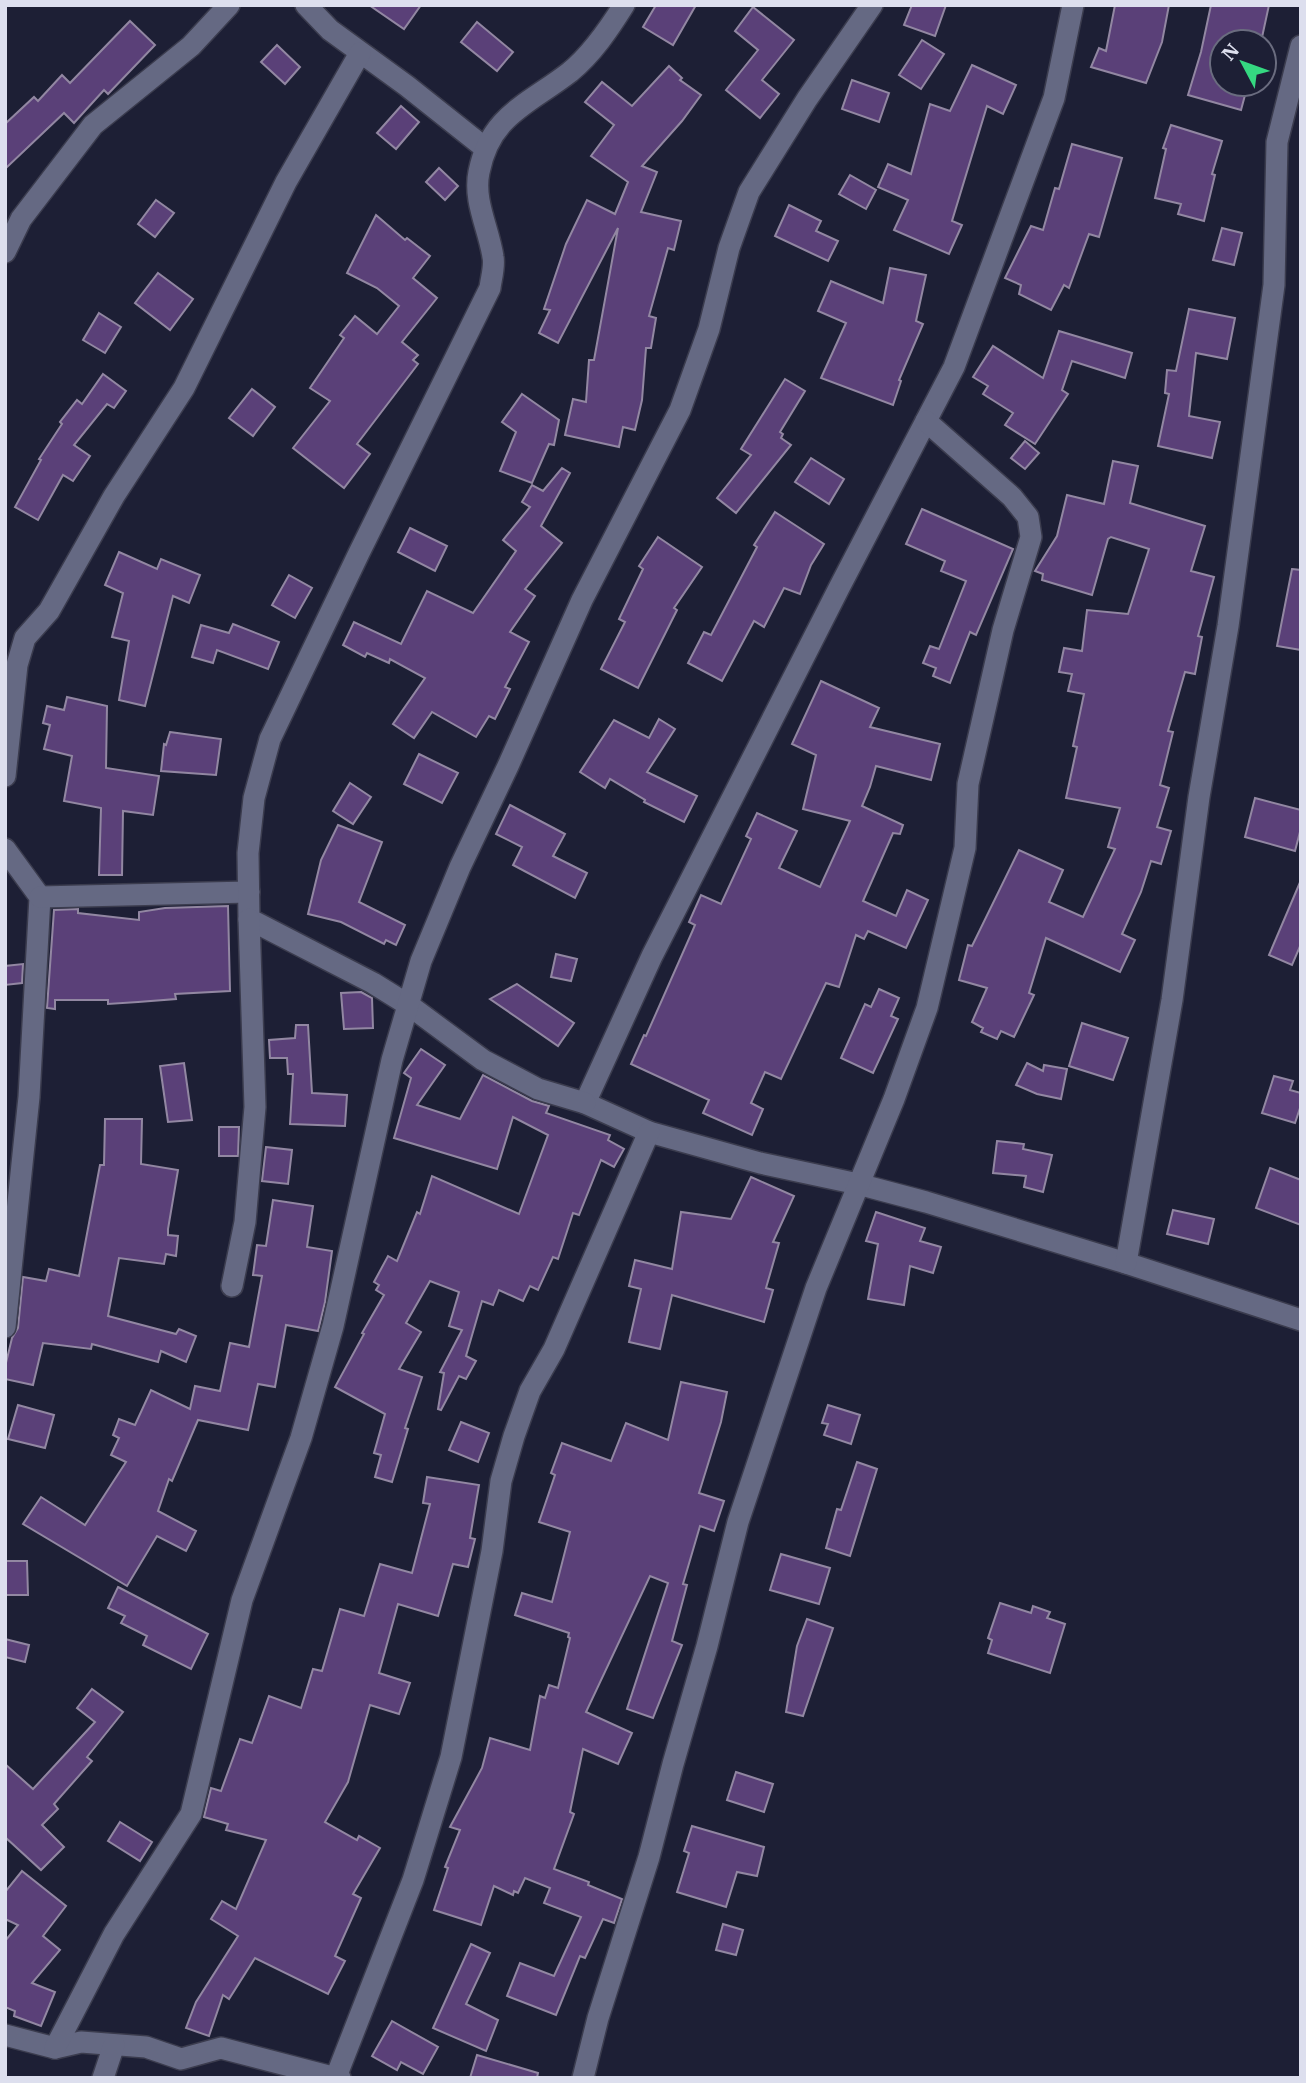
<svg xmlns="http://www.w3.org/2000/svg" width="1306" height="2083" viewBox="0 0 1306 2083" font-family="'IBM Plex Serif',serif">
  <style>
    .building { fill: #5a4078; stroke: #9287a2; stroke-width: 2 }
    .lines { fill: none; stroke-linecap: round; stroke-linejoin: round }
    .street-casing { stroke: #3b3c4e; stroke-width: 24 }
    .street { stroke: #656983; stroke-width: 21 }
  </style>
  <rect width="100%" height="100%" fill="#1d1f35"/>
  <!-- building -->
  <g class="building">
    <path d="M 369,5 L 421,5 L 404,29 Z"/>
    <path d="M 656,5 L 696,5 L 673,45 L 643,27 Z"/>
    <path d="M 912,5 L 946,5 L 935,36 L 904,25 Z"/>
    <path d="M 1115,5 L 1169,5 L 1162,42 L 1146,83 L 1091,67 L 1099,48 L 1106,51 Z"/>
    <path d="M 1211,5 L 1269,5 L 1261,42 L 1222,42 L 1222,84 L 1248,84 L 1241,110 L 1188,95 L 1201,52 Z"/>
    <path d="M 753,7 L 794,40 L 762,80 L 779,94 L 760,118 L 726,90 L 758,50 L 735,31 Z"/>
    <path d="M 130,21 L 155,45 L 108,94 L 104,90 L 74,123 L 64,113 L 5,169 L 5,124 L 34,97 L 38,101 L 62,75 L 70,83 Z"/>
    <path d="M 477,22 L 513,52 L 497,71 L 461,42 Z"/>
    <path d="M 922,40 L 944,54 L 921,89 L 899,75 Z"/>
    <path d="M 277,45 L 300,67 L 285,84 L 261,62 Z"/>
    <path d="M 972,65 L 1016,85 L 1003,114 L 987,106 L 952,221 L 962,225 L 949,254 L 894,230 L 908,200 L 878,187 L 888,164 L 911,174 L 930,104 L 950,111 Z"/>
    <path d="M 669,66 L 682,78 L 680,80 L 701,95 L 682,121 L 642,166 L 657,172 L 641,212 L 681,221 L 674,250 L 668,248 L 649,316 L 656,318 L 651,348 L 646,348 L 642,400 L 635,430 L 623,427 L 619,447 L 565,435 L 573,399 L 586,402 L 589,360 L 594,360 L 618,228 L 558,343 L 539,333 L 550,310 L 544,309 L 566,244 L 587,200 L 615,214 L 628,182 L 591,156 L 614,125 L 585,102 L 602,82 L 632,106 Z"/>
    <path d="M 852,80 L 889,93 L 879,122 L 842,109 Z"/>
    <path d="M 401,106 L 419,122 L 396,149 L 377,133 Z"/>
    <path d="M 1171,125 L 1222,141 L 1212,174 L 1215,175 L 1204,221 L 1178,214 L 1181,204 L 1155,198 L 1166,149 L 1163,148 Z"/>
    <path d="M 1072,144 L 1122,158 L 1099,237 L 1089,234 L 1069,288 L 1064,285 L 1051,310 L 1019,294 L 1021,285 L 1005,278 L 1031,226 L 1043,230 L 1055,188 L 1059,189 Z"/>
    <path d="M 439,168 L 458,186 L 445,200 L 426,182 Z"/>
    <path d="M 850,175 L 876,190 L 866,209 L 839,194 Z"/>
    <path d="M 156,200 L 174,213 L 155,237 L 138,224 Z"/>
    <path d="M 789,205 L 821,221 L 816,231 L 838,241 L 828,261 L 775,236 Z"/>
    <path d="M 376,215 L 405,240 L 407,238 L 430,256 L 413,278 L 437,298 L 402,342 L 418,355 L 413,360 L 418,364 L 357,444 L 370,454 L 344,488 L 293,448 L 330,401 L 310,388 L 344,338 L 340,335 L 355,316 L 377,334 L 399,306 L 377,288 L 347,273 Z"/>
    <path d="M 1222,228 L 1242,233 L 1234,265 L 1213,260 Z"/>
    <path d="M 890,268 L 926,275 L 916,321 L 923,324 L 899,380 L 901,381 L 893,405 L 821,378 L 846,323 L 818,311 L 831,281 L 883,303 Z"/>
    <path d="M 158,273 L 193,299 L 170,330 L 135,303 Z"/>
    <path d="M 1189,309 L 1235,318 L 1227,359 L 1196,353 L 1189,416 L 1220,422 L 1212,458 L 1158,446 L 1169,394 L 1165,393 L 1167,370 L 1176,371 Z"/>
    <path d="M 99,313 L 121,327 L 105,353 L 83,340 Z"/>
    <path d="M 1059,331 L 1132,353 L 1125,378 L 1072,361 L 1062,390 L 1068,394 L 1035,444 L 1005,425 L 1013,413 L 983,394 L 988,386 L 973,377 L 993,346 L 1043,378 Z"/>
    <path d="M 103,374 L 126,391 L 114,408 L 107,404 L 74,445 L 90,456 L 73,481 L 63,475 L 38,520 L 15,507 L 41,460 L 39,459 L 62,424 L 60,422 L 77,400 L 82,404 Z"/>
    <path d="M 785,379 L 805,391 L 780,432 L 783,434 L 781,438 L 791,445 L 736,513 L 717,498 L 751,455 L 741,449 Z"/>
    <path d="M 252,389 L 275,407 L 253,436 L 229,418 Z"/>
    <path d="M 522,394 L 559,420 L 554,445 L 549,444 L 532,483 L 500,471 L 516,432 L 502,422 Z"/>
    <path d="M 1025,441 L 1039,453 L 1025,469 L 1011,458 Z"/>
    <path d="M 811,458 L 844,479 L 829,504 L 795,482 Z"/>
    <path d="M 1113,461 L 1138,466 L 1130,503 L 1205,526 L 1191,571 L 1214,577 L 1198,636 L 1202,637 L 1195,674 L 1185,672 L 1168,731 L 1173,732 L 1160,785 L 1169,788 L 1157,827 L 1171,831 L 1161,864 L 1151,861 L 1141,892 L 1122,934 L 1135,940 L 1120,972 L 1046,938 L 1029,993 L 1034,995 L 1014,1037 L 1001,1031 L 997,1039 L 981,1032 L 983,1028 L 972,1022 L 987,988 L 959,980 L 968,945 L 972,946 L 1019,850 L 1063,870 L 1049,902 L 1083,917 L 1115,849 L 1108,847 L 1120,808 L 1066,798 L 1077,747 L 1073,746 L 1084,694 L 1068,691 L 1072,674 L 1059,672 L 1064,648 L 1082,651 L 1087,610 L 1128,614 L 1149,549 L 1111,537 L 1108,539 L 1092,595 L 1042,580 L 1043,574 L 1035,571 L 1057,536 L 1067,495 L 1104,504 Z"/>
    <path d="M 562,468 L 570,473 L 541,526 L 562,543 L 525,589 L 535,596 L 510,632 L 529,642 L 505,687 L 510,689 L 495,719 L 489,716 L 476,737 L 432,712 L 414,738 L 393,724 L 425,678 L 390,659 L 389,663 L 367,653 L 365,657 L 343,645 L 354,622 L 401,644 L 427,591 L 473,613 L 516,551 L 503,540 L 530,507 L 522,502 L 532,485 L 543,491 Z"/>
    <path d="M 922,509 L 1013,549 L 976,635 L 970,632 L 950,683 L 933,676 L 936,668 L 923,663 L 930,646 L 939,649 L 966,581 L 941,571 L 945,561 L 906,544 Z"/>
    <path d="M 775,512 L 824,544 L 811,565 L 800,594 L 784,588 L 764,627 L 754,621 L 722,681 L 688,663 L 704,632 L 711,635 L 757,547 L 754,545 Z"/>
    <path d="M 410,528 L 447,546 L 435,571 L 398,552 Z"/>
    <path d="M 658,537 L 702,567 L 674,608 L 677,610 L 638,688 L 601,669 L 625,622 L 619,619 L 643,569 L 639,566 Z"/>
    <path d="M 119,552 L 157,569 L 161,559 L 200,575 L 189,603 L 173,596 L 145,706 L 119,700 L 129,641 L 112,637 L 123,593 L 105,585 Z"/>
    <path d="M 1292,569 L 1301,570 L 1301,650 L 1277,646 Z"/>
    <path d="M 289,575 L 312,588 L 295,618 L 272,605 Z"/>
    <path d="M 233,624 L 279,642 L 268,669 L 217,650 L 213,663 L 192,657 L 201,625 L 229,633 Z"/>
    <path d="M 821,681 L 879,708 L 870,727 L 940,744 L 931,780 L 876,766 L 870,787 L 862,806 L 903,825 L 900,834 L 893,833 L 863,901 L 896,916 L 907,890 L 928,900 L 906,948 L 868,931 L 864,939 L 856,935 L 839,987 L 826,983 L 781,1079 L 765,1072 L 751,1103 L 763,1109 L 752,1135 L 703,1113 L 709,1100 L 631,1064 L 644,1035 L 646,1036 L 692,932 L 695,925 L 689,922 L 701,895 L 721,904 L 751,839 L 746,836 L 757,813 L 797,831 L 779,868 L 820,887 L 850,821 L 803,809 L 816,755 L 792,744 Z"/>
    <path d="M 67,697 L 107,706 L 106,768 L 159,776 L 153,815 L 123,811 L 122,875 L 99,875 L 101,808 L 64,801 L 72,756 L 44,749 L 50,725 L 43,723 L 47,706 L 64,710 Z"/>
    <path d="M 659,719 L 675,729 L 647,772 L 697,796 L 684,822 L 644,802 L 645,800 L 610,779 L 605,788 L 580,772 L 614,720 L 649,738 Z"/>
    <path d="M 170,732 L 221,739 L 216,775 L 161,771 L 164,744 L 166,745 Z"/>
    <path d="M 419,754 L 458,773 L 442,803 L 404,784 Z"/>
    <path d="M 350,783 L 371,797 L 353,824 L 333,811 Z"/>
    <path d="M 1255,798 L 1301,810 L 1301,828 L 1295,851 L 1245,837 Z"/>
    <path d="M 510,805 L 565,834 L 553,856 L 587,873 L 575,898 L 513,865 L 522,847 L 496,834 Z"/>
    <path d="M 338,825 L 382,842 L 359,902 L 405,925 L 396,945 L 386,940 L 384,944 L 341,922 L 308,914 L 321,860 Z"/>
    <path d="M 1301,880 L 1301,944 L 1292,965 L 1269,955 Z"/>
    <path d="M 228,906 L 230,991 L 175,994 L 176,999 L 138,1002 L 108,1004 L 108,1000 L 55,1000 L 55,1009 L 47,1008 L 54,910 L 78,909 L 78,913 L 139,920 L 139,912 L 165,908 Z"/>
    <path d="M 556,954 L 577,959 L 571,981 L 551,977 Z"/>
    <path d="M 23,964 L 22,983 L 5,985 L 5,966 Z"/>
    <path d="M 517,984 L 574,1023 L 558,1046 L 490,999 Z"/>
    <path d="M 879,989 L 899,998 L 891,1016 L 898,1019 L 873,1073 L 841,1058 L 865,1004 L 871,1007 Z"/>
    <path d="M 361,992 L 372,998 L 373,1028 L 344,1029 L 341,993 Z"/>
    <path d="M 1082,1023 L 1128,1038 L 1113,1080 L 1069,1066 Z"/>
    <path d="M 296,1025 L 308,1025 L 312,1093 L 347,1095 L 345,1126 L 290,1124 L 293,1074 L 288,1074 L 287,1058 L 270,1058 L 269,1040 L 295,1038 Z"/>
    <path d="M 421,1049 L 445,1065 L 417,1105 L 460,1119 L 483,1075 L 532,1101 L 549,1106 L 546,1113 L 610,1135 L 608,1140 L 624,1149 L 614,1167 L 601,1160 L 579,1215 L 573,1213 L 558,1259 L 553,1257 L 538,1290 L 530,1286 L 523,1301 L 499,1290 L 493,1305 L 482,1301 L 466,1356 L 476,1361 L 466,1379 L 459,1376 L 441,1410 L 438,1409 L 444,1373 L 440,1372 L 462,1330 L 449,1326 L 459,1292 L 430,1281 L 406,1323 L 421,1332 L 399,1369 L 422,1377 L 405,1428 L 408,1429 L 392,1482 L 375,1477 L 381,1455 L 374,1453 L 385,1414 L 335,1387 L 364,1334 L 362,1333 L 384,1295 L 376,1290 L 379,1285 L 374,1282 L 388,1256 L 397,1261 L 417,1212 L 420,1214 L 432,1176 L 519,1214 L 548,1135 L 513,1117 L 497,1169 L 394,1138 L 411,1078 L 404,1073 Z"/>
    <path d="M 184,1063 L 192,1120 L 168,1122 L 160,1066 Z"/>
    <path d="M 1027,1063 L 1043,1071 L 1044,1065 L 1067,1069 L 1061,1099 L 1037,1094 L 1016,1085 Z"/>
    <path d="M 1274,1076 L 1293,1081 L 1290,1090 L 1301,1093 L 1301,1105 L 1295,1123 L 1262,1113 Z"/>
    <path d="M 105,1119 L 142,1119 L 141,1164 L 178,1170 L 168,1229 L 168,1235 L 178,1236 L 176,1256 L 166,1254 L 164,1264 L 119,1258 L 108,1316 L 176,1334 L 179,1329 L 196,1336 L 186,1362 L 161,1351 L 158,1362 L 92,1344 L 91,1349 L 43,1343 L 33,1385 L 5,1379 L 5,1367 L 12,1338 L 18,1328 L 23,1277 L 46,1281 L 49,1269 L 79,1276 L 100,1165 L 104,1165 Z"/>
    <path d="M 219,1127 L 239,1127 L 238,1156 L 219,1156 Z"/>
    <path d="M 997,1141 L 1024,1144 L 1023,1149 L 1052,1155 L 1043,1192 L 1024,1187 L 1026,1176 L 993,1173 Z"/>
    <path d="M 266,1147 L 292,1150 L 288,1184 L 262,1181 Z"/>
    <path d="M 1270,1168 L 1301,1180 L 1301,1225 L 1256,1208 Z"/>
    <path d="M 751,1177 L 794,1196 L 773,1242 L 779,1243 L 766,1288 L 773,1290 L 764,1322 L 672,1295 L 660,1349 L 629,1342 L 641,1289 L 629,1286 L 635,1260 L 672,1269 L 681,1212 L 731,1219 Z"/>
    <path d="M 273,1200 L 313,1206 L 307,1247 L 332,1251 L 325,1302 L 318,1331 L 286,1325 L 275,1387 L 258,1384 L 248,1430 L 198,1420 L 172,1481 L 169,1479 L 158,1511 L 196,1531 L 186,1551 L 157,1536 L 127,1586 L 23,1524 L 41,1497 L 85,1525 L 126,1462 L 111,1455 L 119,1438 L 113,1435 L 119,1419 L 135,1425 L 151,1390 L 190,1409 L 195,1386 L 220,1391 L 230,1343 L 249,1347 L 262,1276 L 253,1275 L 257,1245 L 266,1246 Z"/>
    <path d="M 1173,1210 L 1214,1219 L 1208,1244 L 1167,1234 Z"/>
    <path d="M 876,1212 L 925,1228 L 920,1241 L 941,1247 L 933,1273 L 910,1266 L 904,1305 L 868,1299 L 878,1244 L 866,1241 Z"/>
    <path d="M 681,1382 L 727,1392 L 721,1422 L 699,1493 L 724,1501 L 714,1531 L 700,1526 L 683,1584 L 687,1585 L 672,1641 L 682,1645 L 653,1718 L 627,1709 L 668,1583 L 650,1576 L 586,1712 L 632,1733 L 618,1764 L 583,1749 L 570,1812 L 574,1814 L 554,1869 L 589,1882 L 588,1885 L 622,1899 L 614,1923 L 603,1919 L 585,1958 L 580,1956 L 556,2015 L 507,1996 L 520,1963 L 554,1976 L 581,1917 L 544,1903 L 550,1888 L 525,1878 L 518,1893 L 514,1891 L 513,1895 L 494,1886 L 481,1925 L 434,1910 L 448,1868 L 445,1867 L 460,1830 L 450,1827 L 482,1768 L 490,1738 L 530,1750 L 540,1696 L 545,1698 L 549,1685 L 558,1688 L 570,1638 L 568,1637 L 569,1633 L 515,1615 L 522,1593 L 552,1602 L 570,1532 L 539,1522 L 555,1475 L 551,1473 L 562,1443 L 611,1461 L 626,1423 L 668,1440 Z"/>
    <path d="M 18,1405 L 54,1415 L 45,1448 L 8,1439 Z"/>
    <path d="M 828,1405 L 860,1415 L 851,1444 L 824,1435 L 828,1424 L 822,1423 Z"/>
    <path d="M 461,1422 L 489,1433 L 478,1462 L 449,1450 Z"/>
    <path d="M 857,1462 L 877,1469 L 850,1556 L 826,1548 L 837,1509 L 841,1510 Z"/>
    <path d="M 427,1477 L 479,1485 L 470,1538 L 475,1539 L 468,1567 L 453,1564 L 438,1616 L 398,1604 L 379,1673 L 410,1683 L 399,1714 L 370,1705 L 348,1782 L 325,1822 L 357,1840 L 359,1836 L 380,1848 L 353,1894 L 361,1898 L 335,1956 L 345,1961 L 328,1994 L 255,1958 L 229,1999 L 223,1995 L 209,2036 L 186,2028 L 196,2002 L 238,1936 L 211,1919 L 222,1901 L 236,1909 L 266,1840 L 226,1830 L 228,1824 L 204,1817 L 211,1788 L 221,1791 L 240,1739 L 252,1743 L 269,1696 L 301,1708 L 313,1669 L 322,1671 L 340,1609 L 364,1616 L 380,1564 L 412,1573 L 430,1504 L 423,1503 Z"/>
    <path d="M 781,1554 L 830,1568 L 819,1604 L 770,1590 Z"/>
    <path d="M 5,1561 L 27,1561 L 28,1595 L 5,1595 Z"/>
    <path d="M 118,1587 L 208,1634 L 191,1669 L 143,1645 L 147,1636 L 121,1623 L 125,1616 L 108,1608 Z"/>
    <path d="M 1000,1603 L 1031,1613 L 1033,1606 L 1050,1612 L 1047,1618 L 1065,1624 L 1050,1673 L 988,1653 L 992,1640 L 988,1638 Z"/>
    <path d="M 807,1619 L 833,1628 L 803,1716 L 786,1712 L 797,1646 Z"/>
    <path d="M 5,1639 L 29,1645 L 25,1662 L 5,1657 Z"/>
    <path d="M 92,1689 L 123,1712 L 87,1757 L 92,1761 L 54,1804 L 58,1809 L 42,1825 L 64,1847 L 41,1870 L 5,1837 L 5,1764 L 33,1789 L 95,1722 L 77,1708 Z"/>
    <path d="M 736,1772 L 773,1784 L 764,1812 L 727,1800 Z"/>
    <path d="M 120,1822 L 152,1842 L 140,1861 L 108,1841 Z"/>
    <path d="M 692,1826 L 764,1847 L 757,1876 L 737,1872 L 726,1907 L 677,1892 L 689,1853 L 684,1851 Z"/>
    <path d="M 22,1871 L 66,1906 L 43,1936 L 60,1950 L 32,1983 L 55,1992 L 41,2026 L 14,2016 L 15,2011 L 5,2007 L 5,1941 L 18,1925 L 5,1919 L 5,1892 Z"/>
    <path d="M 723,1924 L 743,1930 L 736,1955 L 716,1950 Z"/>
    <path d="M 471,1944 L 490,1953 L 466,2004 L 498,2020 L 486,2051 L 433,2028 Z"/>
    <path d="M 392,2021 L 438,2047 L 423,2074 L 401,2062 L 397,2070 L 372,2056 Z"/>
    <path d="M 477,2055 L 538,2073 L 537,2078 L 470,2078 Z"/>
  </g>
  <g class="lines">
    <defs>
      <g id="street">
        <path d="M 306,5 L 330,30 L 407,86 L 485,148"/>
        <path d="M 1073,5 L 1054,98 L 954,367 L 839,588 L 652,956 L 585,1103 L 649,1132 L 760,1163 L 858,1184 L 926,1202 L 1126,1263 L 1301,1320"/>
        <path d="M 5,252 L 21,219 L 93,125 L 191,46 L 229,5"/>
        <path d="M 5,776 L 17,665 L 25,638 L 49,611 L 114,496 L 184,388 L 286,182 L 360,53"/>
        <path d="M 5,849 L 40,897 L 29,1097 L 5,1327"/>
        <path d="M 40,897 L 249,892"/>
        <path d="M 585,1103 L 538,1089 L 483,1060 L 410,1006 L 373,983 L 249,919 L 248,853 L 254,798 L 270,739 L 359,553 L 490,288 C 491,279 495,266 493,257 C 489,229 473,201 479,172 C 490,115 529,104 570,72 C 592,54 609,29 624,5"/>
        <path d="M 1126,1263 L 1172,1000 L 1199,797 L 1228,626 L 1274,285 L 1277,142 L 1301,46"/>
        <path d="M 232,1286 L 245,1222 L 255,1107 L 249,919"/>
        <path d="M 5,2035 L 55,2048 L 81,2042 L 146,2047 L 181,2059 L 221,2048 L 336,2078"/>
        <path d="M 55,2048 L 114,1934 L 191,1814 L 242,1600 L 301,1438 L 333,1326 L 392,1060 L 421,961 L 460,867 L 508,766 L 582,600 L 680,410 L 709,329 L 729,248 L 749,192 L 807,99 L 872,5"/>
        <path d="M 103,2078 L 114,2045"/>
        <path d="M 340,2078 L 336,2077 L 413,1880 L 451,1757 L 492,1551 L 501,1481 L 514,1436 L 530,1391 L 554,1349 L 649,1132"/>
        <path d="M 583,2078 L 598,2018 L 649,1857 L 673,1764 L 707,1646 L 738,1522 L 816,1288 L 894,1099 L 927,1008 L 965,848 L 968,784 L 1003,630 L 1031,537 L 1028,517 L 1012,497 L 926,421"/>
      </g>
    </defs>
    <!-- street casing -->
    <use href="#street" class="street-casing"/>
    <!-- street -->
    <use href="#street" class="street"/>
  </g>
  <!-- border -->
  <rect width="1306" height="2083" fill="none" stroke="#dddfee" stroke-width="14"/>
  <!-- north arrow -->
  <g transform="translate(1243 63) rotate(311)"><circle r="33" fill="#1d1f35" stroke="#6a6c7f" stroke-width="2"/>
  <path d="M0-5L12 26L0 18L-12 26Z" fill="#35d881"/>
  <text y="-10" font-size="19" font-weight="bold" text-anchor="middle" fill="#dddfee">N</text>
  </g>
</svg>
